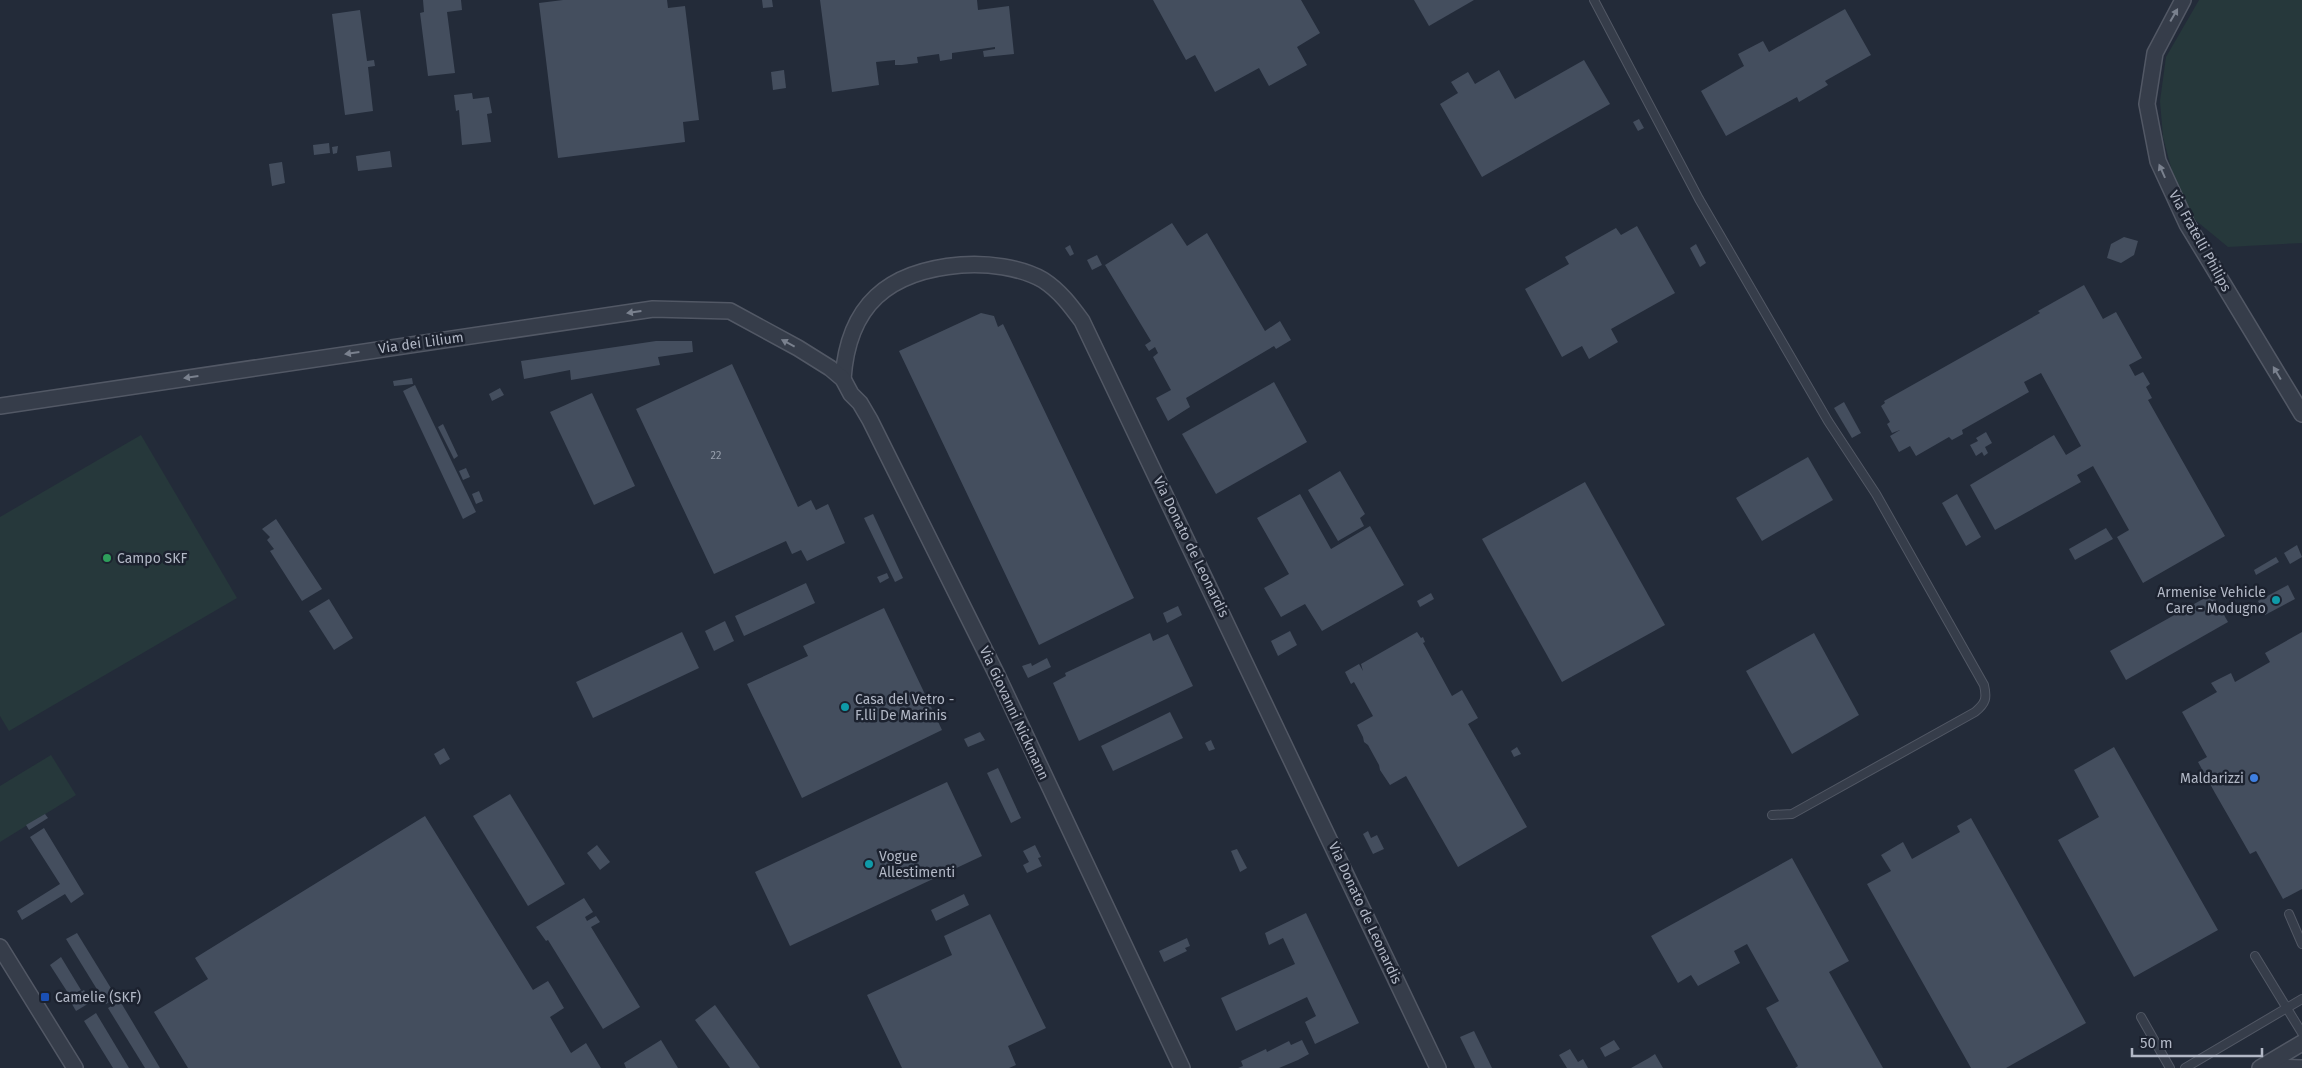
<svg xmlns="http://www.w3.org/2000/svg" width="2302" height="1068" viewBox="0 0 2302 1068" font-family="'Fira Sans',sans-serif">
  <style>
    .green { fill: #26383b }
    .building { fill: #444e5e }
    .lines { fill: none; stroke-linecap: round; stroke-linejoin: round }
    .service-casing { stroke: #525865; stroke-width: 10 }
    .minor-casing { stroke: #525865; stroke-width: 18 }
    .service { stroke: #363d4a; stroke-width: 8 }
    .minor { stroke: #363d4a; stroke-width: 15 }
    .oneway { fill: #7a818e }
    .leisure-dot { fill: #2e9e5b; stroke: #1c222f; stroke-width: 2 }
    .culture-dot { fill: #0f9aa8; stroke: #1c222f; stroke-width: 2 }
    .shop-dot { fill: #3f7fe0; stroke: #1c222f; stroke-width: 2 }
    .transit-dot { fill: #1a4fb4; stroke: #1c222f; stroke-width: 2 }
    .labels { text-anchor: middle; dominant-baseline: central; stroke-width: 5; stroke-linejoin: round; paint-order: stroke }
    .number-label { font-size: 11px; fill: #969eac }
    .street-label { font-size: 14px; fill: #b2b8c6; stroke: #1c222f }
    .poi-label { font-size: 14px; fill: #b2b8c6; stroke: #1c222f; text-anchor: start }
  </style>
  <rect width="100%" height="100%" fill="#232b39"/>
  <!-- green -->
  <g class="green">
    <path d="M 2199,0 L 2302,0 L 2302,243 L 2228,247 L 2194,219 L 2173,175 L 2163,137 L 2160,101 L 2166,57 Z"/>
    <path d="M 141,435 L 237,598 L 9,731 L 0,716 L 0,517 Z"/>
    <path d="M 51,755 L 76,795 L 0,842 L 0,786 Z"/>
  </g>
  <!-- building -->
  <g class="building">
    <path d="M 423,0 L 461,0 L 462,10 L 447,12 L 455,73 L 428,76 L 420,13 L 424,12 Z"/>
    <path d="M 563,0 L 667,0 L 668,8 L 685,6 L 699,120 L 683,122 L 685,142 L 558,158 L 539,3 Z"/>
    <path d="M 762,0 L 772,0 L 773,7 L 763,8 Z"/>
    <path d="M 820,0 L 977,0 L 978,10 L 1009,6 L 1014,54 L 984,57 L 983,51 L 995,49 L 995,47 L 952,53 L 952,59 L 940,61 L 939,54 L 917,57 L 918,63 L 902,65 L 895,65 L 895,60 L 876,62 L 879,85 L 832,92 Z"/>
    <path d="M 1153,0 L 1301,0 L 1320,33 L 1297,47 L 1307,65 L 1269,86 L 1259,68 L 1215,92 L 1195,55 L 1186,60 Z"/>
    <path d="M 1414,0 L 1474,0 L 1429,26 Z"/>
    <path d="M 1845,9 L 1871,55 L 1825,81 L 1828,85 L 1799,102 L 1797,97 L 1726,136 L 1701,91 L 1744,66 L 1738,54 L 1763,41 L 1769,52 Z"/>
    <path d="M 360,10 L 367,61 L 374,60 L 375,66 L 368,67 L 373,111 L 345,115 L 332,14 Z"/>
    <path d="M 1584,60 L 1610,104 L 1482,177 L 1440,104 L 1458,93 L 1451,82 L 1468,72 L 1475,84 L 1499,70 L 1515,99 Z"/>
    <path d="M 784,70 L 786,88 L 773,90 L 771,72 Z"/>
    <path d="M 472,93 L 473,99 L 489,97 L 492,113 L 487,114 L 491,142 L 462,145 L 459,110 L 456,111 L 454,95 Z"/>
    <path d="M 1639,119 L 1644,128 L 1638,131 L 1633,122 Z"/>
    <path d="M 329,143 L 330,153 L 314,155 L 313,145 Z"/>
    <path d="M 338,146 L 337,153 L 333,154 L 332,147 Z"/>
    <path d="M 390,151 L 392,167 L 358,171 L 356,156 Z"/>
    <path d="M 282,162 L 285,183 L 272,186 L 269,164 Z"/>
    <path d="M 1172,223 L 1187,246 L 1207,233 L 1265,331 L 1280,321 L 1291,340 L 1276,349 L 1274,346 L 1186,398 L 1190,407 L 1168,421 L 1156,398 L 1171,390 L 1153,357 L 1158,353 L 1155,347 L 1149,351 L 1145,345 L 1151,341 L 1105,265 Z"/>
    <path d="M 1637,226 L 1675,293 L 1611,329 L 1618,342 L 1589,359 L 1582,346 L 1562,357 L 1525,289 L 1569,264 L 1565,257 L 1616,228 L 1621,235 Z"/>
    <path d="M 2124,237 L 2138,241 L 2134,255 L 2121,263 L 2107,258 L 2111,244 Z"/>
    <path d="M 1696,244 L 1706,263 L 1700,267 L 1690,248 Z"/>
    <path d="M 1070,245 L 1074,254 L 1070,256 L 1065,248 Z"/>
    <path d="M 1097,255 L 1102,265 L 1092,270 L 1087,260 Z"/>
    <path d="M 2084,285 L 2103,319 L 2116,312 L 2142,358 L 2129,365 L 2135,376 L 2143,372 L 2150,384 L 2146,387 L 2152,398 L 2148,400 L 2225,536 L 2143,583 L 2117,537 L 2129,530 L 2093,466 L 2077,475 L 2081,482 L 1995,530 L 1970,485 L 2054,435 L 2066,455 L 2081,446 L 2041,373 L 2024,382 L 2029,392 L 1962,430 L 1963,434 L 1952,440 L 1949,437 L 1916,456 L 1910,446 L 1899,452 L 1890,436 L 1900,430 L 1892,433 L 1887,424 L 1890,422 L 1881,406 L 1885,403 L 1884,401 L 2040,313 L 2038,311 Z"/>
    <path d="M 981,313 L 994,316 L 998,327 L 1003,324 L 1134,598 L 1039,645 L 899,351 Z"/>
    <path d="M 656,341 L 692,341 L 693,352 L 658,357 L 660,365 L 571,380 L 570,370 L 524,379 L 521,361 Z"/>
    <path d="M 732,364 L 798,507 L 811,500 L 816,510 L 828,504 L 845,543 L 807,561 L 801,550 L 792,554 L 786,541 L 714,574 L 636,409 Z"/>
    <path d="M 412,378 L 413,384 L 394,386 L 393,381 Z"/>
    <path d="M 1274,382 L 1307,442 L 1216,494 L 1182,434 Z"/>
    <path d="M 415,385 L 476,512 L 463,519 L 403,391 Z"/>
    <path d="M 500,388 L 504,395 L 492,401 L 489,394 Z"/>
    <path d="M 592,393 L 635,486 L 594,505 L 550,412 Z"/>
    <path d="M 1844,402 L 1861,433 L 1852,438 L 1834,408 Z"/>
    <path d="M 443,424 L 458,456 L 454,459 L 438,427 Z"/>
    <path d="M 1986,432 L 1992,443 L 1985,447 L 1988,453 L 1984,456 L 1982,452 L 1976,456 L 1970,445 L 1978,441 L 1976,438 Z"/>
    <path d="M 1808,457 L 1833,500 L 1762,541 L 1736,498 Z"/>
    <path d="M 466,468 L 470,477 L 463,480 L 459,471 Z"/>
    <path d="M 1340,471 L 1365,514 L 1360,518 L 1364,526 L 1338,541 L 1308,490 Z"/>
    <path d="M 1585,482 L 1665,625 L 1562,682 L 1482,539 Z"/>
    <path d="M 479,491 L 483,501 L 476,504 L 472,494 Z"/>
    <path d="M 1300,494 L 1331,549 L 1370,526 L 1404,585 L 1322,631 L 1305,604 L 1281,617 L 1264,588 L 1289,574 L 1257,518 Z"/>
    <path d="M 1957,494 L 1981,537 L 1966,546 L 1942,503 Z"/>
    <path d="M 873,514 L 903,578 L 895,582 L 864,518 Z"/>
    <path d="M 276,519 L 322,589 L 302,601 L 270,551 L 274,549 L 267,540 L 270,537 L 262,529 Z"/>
    <path d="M 2106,528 L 2113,539 L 2075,560 L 2069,549 Z"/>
    <path d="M 2297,545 L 2302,557 L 2290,564 L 2284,553 Z"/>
    <path d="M 2276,557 L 2279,562 L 2256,575 L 2254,570 Z"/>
    <path d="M 887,573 L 889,578 L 880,583 L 877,577 Z"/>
    <path d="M 806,583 L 815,603 L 744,636 L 735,616 Z"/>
    <path d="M 2288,585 L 2295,599 L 2265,615 L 2258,601 Z"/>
    <path d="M 1431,593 L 1434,599 L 1420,607 L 1417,601 Z"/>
    <path d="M 2212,594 L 2228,622 L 2126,680 L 2110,651 Z"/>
    <path d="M 329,599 L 353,638 L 334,650 L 309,611 Z"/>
    <path d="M 1178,606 L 1182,615 L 1167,623 L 1163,613 Z"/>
    <path d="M 884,608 L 942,730 L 802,798 L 747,684 L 808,656 L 803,646 Z"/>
    <path d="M 725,621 L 734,641 L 714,651 L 705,631 Z"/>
    <path d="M 1290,631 L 1297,645 L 1278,656 L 1271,641 Z"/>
    <path d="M 682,632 L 699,668 L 593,718 L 576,682 Z"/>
    <path d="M 1417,632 L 1421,638 L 1423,637 L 1425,642 L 1423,643 L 1452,696 L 1462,690 L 1478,718 L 1468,724 L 1527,827 L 1458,867 L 1406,776 L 1390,785 L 1380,770 L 1379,765 L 1368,745 L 1364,742 L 1363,737 L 1357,725 L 1373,716 L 1354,682 L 1351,684 L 1345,672 L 1359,664 L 1363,671 L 1361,664 Z"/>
    <path d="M 2302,632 L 2302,889 L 2283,899 L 2256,851 L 2250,854 L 2215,793 L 2198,762 L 2207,757 L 2182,712 L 2217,692 L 2211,683 L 2231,673 L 2235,682 L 2270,662 L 2265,653 Z"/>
    <path d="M 1150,633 L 1153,641 L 1168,634 L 1193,686 L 1079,741 L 1053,683 L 1066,676 L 1065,673 Z"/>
    <path d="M 1814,633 L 1859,715 L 1792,754 L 1746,671 Z"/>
    <path d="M 1047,658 L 1051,667 L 1028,678 L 1022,666 L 1031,663 L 1032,666 Z"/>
    <path d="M 1170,712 L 1183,738 L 1113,771 L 1101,746 Z"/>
    <path d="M 980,732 L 985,740 L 968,747 L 964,739 Z"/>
    <path d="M 1211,740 L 1215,749 L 1209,751 L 1205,743 Z"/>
    <path d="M 1517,747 L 1521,754 L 1514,757 L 1511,751 Z"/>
    <path d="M 2114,747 L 2218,930 L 2134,977 L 2058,840 L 2099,817 L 2074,770 Z"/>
    <path d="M 444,748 L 450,759 L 440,765 L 434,754 Z"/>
    <path d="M 998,768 L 1021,818 L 1011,823 L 987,773 Z"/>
    <path d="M 947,782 L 982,856 L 790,946 L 755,872 Z"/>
    <path d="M 510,794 L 565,884 L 528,906 L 473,816 Z"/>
    <path d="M 45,814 L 48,818 L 29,830 L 26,825 Z"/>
    <path d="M 425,816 L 533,990 L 548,981 L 553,989 L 564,1008 L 550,1017 L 571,1053 L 586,1043 L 601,1068 L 188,1068 L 154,1012 L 208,979 L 195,958 Z"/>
    <path d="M 1971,818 L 2086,1023 L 2006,1068 L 1971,1068 L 1867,884 L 1891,871 L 1881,855 L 1903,842 L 1912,859 L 1960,832 L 1957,826 Z"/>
    <path d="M 44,828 L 84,894 L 71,903 L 65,894 L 22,920 L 17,911 L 60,884 L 30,837 Z"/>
    <path d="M 1368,831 L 1371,838 L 1377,835 L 1384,849 L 1373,854 L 1363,834 Z"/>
    <path d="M 597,845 L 610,862 L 600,870 L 587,853 Z"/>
    <path d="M 1035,845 L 1041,857 L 1038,858 L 1042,866 L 1027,873 L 1023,865 L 1029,862 L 1023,851 Z"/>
    <path d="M 1237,849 L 1247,868 L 1240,872 L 1231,851 Z"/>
    <path d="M 1792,858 L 1849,961 L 1829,972 L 1883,1068 L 1795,1068 L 1798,1066 L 1766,1008 L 1779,1001 L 1747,944 L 1734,951 L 1740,963 L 1698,986 L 1691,975 L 1678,983 L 1651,936 Z"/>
    <path d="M 964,894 L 969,905 L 936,921 L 931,910 Z"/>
    <path d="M 584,898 L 593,912 L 585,917 L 587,921 L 596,916 L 600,922 L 591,927 L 640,1007 L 603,1029 L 548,940 L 546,941 L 536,927 Z"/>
    <path d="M 1306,913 L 1359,1023 L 1315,1044 L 1305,1022 L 1316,1016 L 1307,997 L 1236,1031 L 1221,998 L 1295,964 L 1283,938 L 1269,945 L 1265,933 Z"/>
    <path d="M 990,914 L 1046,1028 L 1008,1046 L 1016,1065 L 1009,1068 L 902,1068 L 867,995 L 952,955 L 944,936 Z"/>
    <path d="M 77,933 L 117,998 L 106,1004 L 66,939 Z"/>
    <path d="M 1187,938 L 1190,946 L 1185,948 L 1187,951 L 1164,962 L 1159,951 Z"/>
    <path d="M 61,957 L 81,990 L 70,996 L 50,965 Z"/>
    <path d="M 84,990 L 91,1002 L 76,1011 L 69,999 Z"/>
    <path d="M 120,1001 L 160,1068 L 145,1068 L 108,1008 Z"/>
    <path d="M 715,1005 L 760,1068 L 730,1068 L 695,1020 Z"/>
    <path d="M 96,1013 L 129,1068 L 113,1068 L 84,1021 Z"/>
    <path d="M 1474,1031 L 1492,1068 L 1475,1068 L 1460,1037 Z"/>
    <path d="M 661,1040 L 678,1068 L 626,1068 L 624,1063 Z"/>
    <path d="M 1302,1040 L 1309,1054 L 1298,1060 L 1279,1068 L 1238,1068 L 1243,1066 L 1241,1061 L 1266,1049 L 1267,1052 L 1289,1041 L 1291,1045 Z"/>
    <path d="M 1614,1040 L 1620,1049 L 1605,1057 L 1600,1048 Z"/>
    <path d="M 1570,1049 L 1578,1062 L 1583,1059 L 1588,1068 L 1567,1068 L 1559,1055 Z"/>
    <path d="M 1655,1054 L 1663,1068 L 1631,1068 L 1649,1058 Z"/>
  </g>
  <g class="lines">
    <defs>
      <g id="service">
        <path d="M 1594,0 L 1699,199 L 1828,421 L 1876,494 L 1984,685 C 1987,698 1986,703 1975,712 L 1792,814 L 1772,815"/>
        <path d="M 2289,914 L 2302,944"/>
        <path d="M 2255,956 L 2302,1033"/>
        <path d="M 2141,1017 L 2170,1068"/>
        <path d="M 2185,1068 L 2302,999"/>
      </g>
      <g id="minor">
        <path d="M 2183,0 L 2155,53 L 2147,104 L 2158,161 L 2187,224 L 2302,414"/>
        <path d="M 843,379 C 848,305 888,271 961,265 C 987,263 1020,267 1043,280 C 1060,291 1071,306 1082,321 L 1438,1068"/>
        <path d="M 0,406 L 653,309 L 730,311 L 798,348 L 830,368 L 843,379 L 851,394 L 860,403 L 870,420 L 997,675 L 1182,1068"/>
        <path d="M 0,947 L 75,1068"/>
        <path d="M 2265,1067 L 2302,1068"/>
        <path d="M 2260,1068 L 2302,1043"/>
      </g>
    </defs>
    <!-- service casing -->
    <use href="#service" class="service-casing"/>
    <!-- minor casing -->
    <use href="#minor" class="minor-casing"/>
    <!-- service -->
    <use href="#service" class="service"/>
    <!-- minor -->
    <use href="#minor" class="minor"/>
  </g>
  <!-- one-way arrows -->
  <defs><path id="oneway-solid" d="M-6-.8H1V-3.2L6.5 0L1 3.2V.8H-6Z" transform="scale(1.25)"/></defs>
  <g class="oneway">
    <use href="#oneway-solid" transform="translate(2174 15) rotate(-60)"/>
    <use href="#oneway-solid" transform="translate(2162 171) rotate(-114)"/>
    <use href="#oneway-solid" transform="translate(634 312) rotate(172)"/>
    <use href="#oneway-solid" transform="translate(788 343) rotate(-152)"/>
    <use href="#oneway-solid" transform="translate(352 353) rotate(172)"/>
    <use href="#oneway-solid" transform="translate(2277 373) rotate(-121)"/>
    <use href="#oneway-solid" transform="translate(191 377) rotate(172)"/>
  </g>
  <!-- markers -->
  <circle class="leisure-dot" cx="107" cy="558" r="5"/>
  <g class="culture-dot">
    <circle cx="2276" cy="600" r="5"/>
    <circle cx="845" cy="707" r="5"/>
    <circle cx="869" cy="864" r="5"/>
  </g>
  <circle class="shop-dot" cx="2254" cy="778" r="5"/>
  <rect class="transit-dot" x="40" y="992" width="10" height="10" rx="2.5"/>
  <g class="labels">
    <!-- number labels -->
    <g class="number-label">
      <text x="716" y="455">22</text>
    </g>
    <!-- street labels -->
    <g class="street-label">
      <text transform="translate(2200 241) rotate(61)">Via Fratelli Philips</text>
      <text transform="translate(421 343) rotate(-8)">Via dei Lilium</text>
      <text transform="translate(1191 547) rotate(64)">Via Donato de Leonardis</text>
      <text transform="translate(1014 713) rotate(65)">Via Giovanni Nickmann</text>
      <text transform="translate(1365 913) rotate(65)">Via Donato de Leonardis</text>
    </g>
    <!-- poi labels -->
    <g class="poi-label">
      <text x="117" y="558">Campo SKF</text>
      <text x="2266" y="592" text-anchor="end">Armenise Vehicle<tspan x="2266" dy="16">Care - Modugno</tspan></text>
      <text x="855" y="699">Casa del Vetro -<tspan x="855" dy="16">F.lli De Marinis</tspan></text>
      <text x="2244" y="778" text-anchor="end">Maldarizzi</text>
      <text x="879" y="856">Vogue<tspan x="879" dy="16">Allestimenti</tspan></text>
      <text x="55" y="997">Camelie (SKF)</text>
    </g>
  </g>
  <!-- scale -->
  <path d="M2132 1048v8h130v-8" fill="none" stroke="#b2b8c6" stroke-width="2.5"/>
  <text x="2140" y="1048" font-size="15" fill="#b2b8c6" stroke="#1c222f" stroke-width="4" paint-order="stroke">50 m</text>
</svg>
